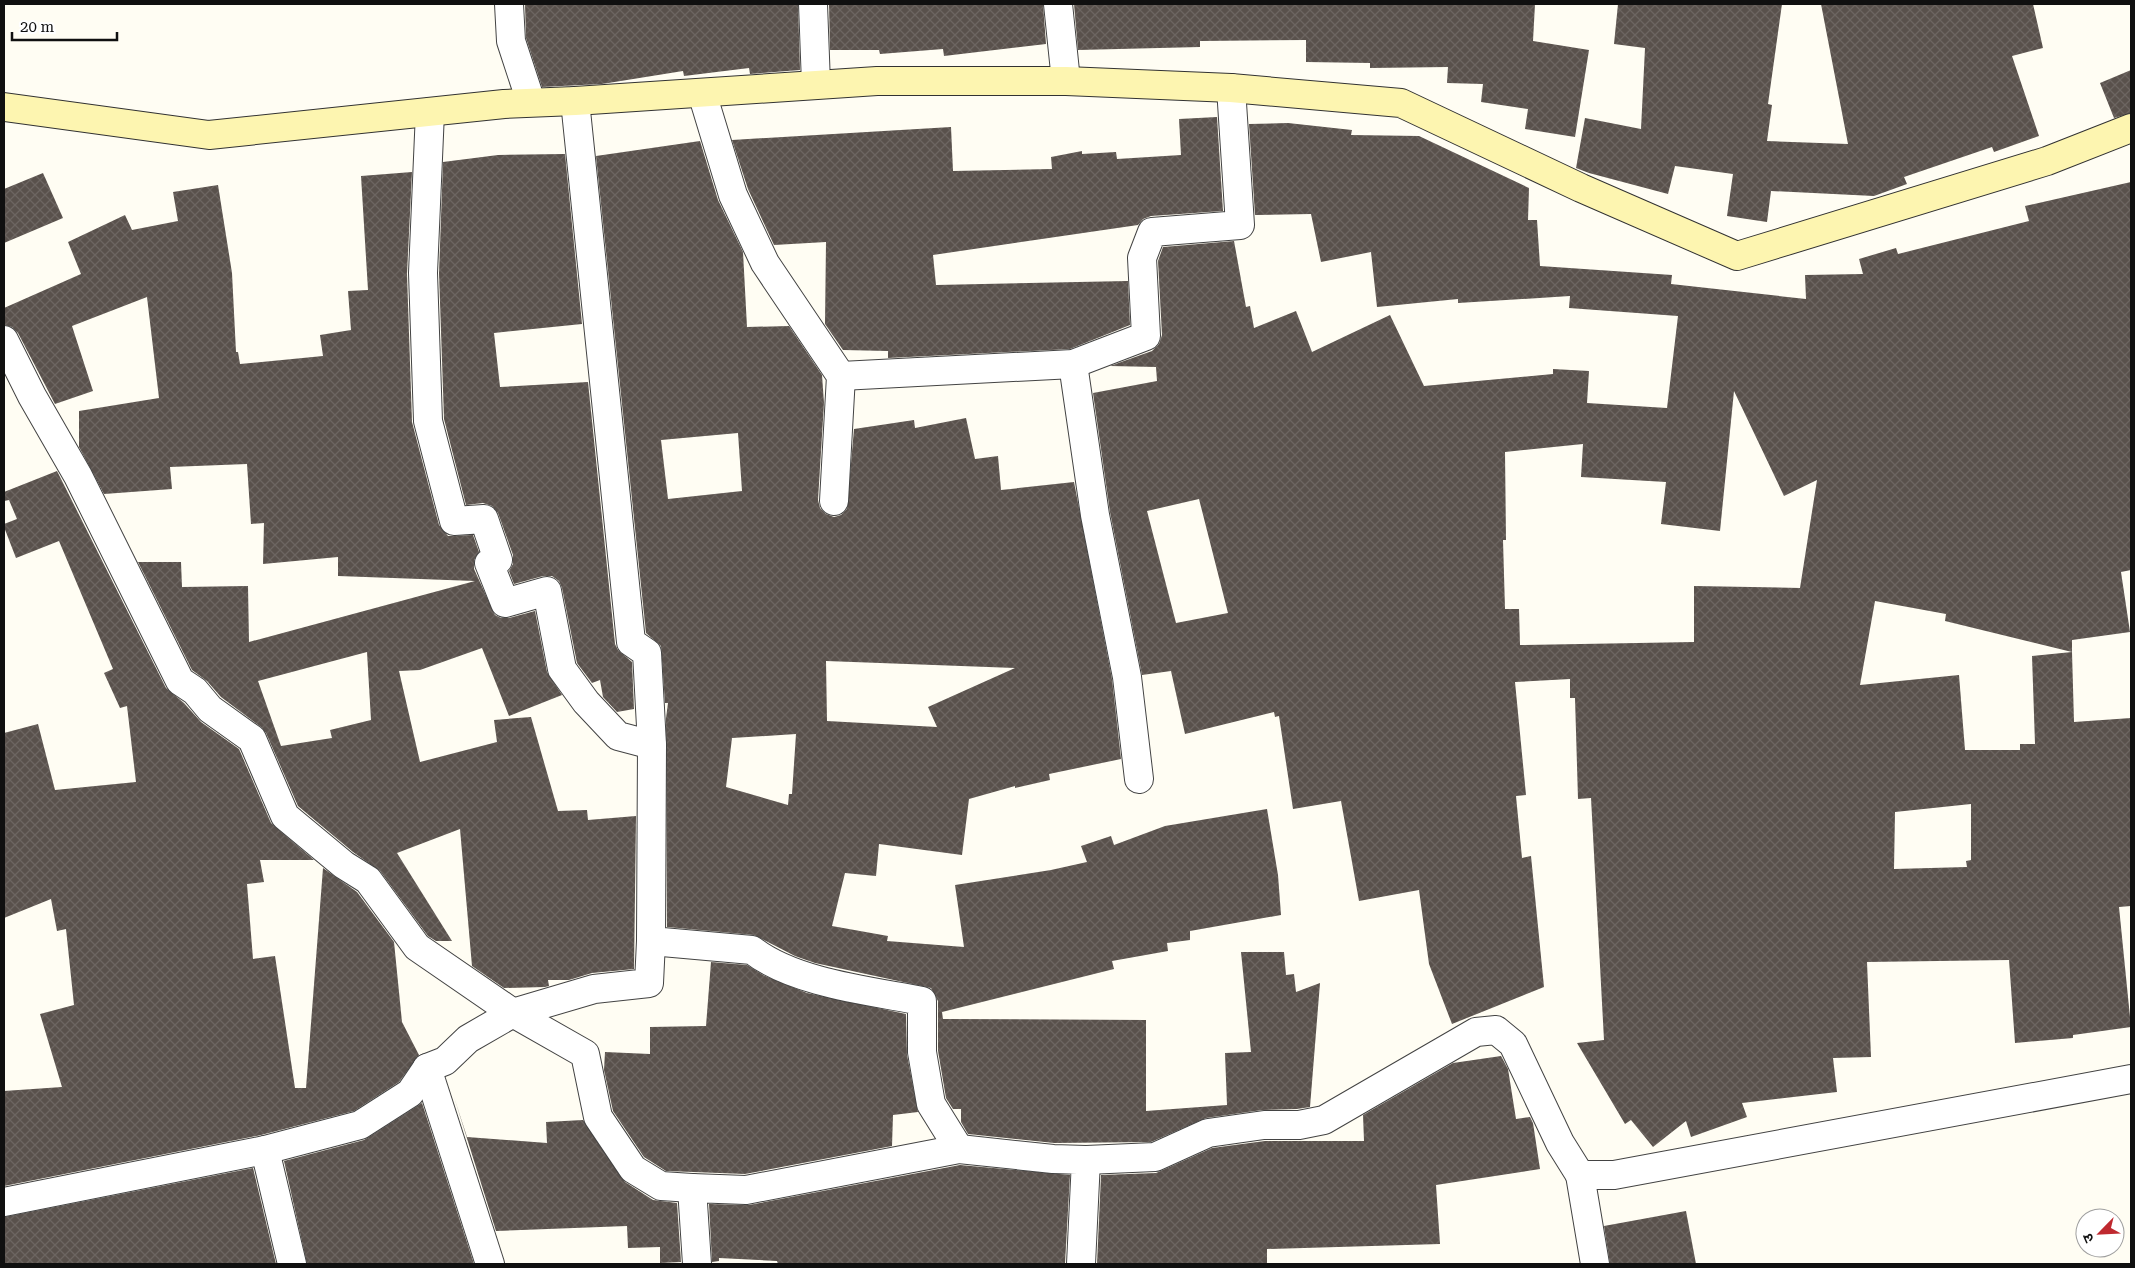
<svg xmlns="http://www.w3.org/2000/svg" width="2135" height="1268" viewBox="0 0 2135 1268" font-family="'Roboto Serif','Noto Sans Devanagari',serif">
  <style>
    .building { fill: url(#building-cross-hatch); fill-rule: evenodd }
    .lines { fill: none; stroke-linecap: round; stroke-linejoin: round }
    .street-casing { stroke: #434343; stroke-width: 30 }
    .secondary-casing { stroke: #323232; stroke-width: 30 }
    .street { stroke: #fff; stroke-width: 28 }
    .secondary { stroke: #fdf5b0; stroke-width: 28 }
  </style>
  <defs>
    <pattern id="building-cross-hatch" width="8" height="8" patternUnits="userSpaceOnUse" patternTransform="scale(1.25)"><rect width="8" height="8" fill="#59514c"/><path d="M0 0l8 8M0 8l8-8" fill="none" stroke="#6c6561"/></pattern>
  </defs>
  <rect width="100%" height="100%" fill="#fffdf3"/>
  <!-- building -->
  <g class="building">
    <path d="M 525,4 L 798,4 L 800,70 L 750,74 L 749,68 L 684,76 L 683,71 L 602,84 L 542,87 L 526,38 Z"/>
    <path d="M 829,4 L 1043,4 L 1046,44 L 944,56 L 943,49 L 880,54 L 879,50 L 830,50 Z"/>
    <path d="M 1074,4 L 1535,4 L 1533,41 L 1589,50 L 1575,137 L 1525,129 L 1528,109 L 1481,102 L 1483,84 L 1447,83 L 1448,67 L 1370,68 L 1370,63 L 1306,62 L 1306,40 L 1200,41 L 1200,47 L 1078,50 Z"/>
    <path d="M 1618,4 L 1782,4 L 1768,104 L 1772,105 L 1767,141 L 1848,144 L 1821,4 L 2033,4 L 2043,48 L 2012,56 L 2039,136 L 1994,152 L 1992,147 L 1904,177 L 1907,184 L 1874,196 L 1771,191 L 1767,222 L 1727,216 L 1733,174 L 1675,166 L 1668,194 L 1589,173 L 1576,168 L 1585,118 L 1641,129 L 1645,48 L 1614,44 Z"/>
    <path d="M 2131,70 L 2131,113 L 2114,118 L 2100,83 Z"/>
    <path d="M 1217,117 L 1223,211 L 1151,216 L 1143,219 L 1138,225 L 933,255 L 936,285 L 1128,281 L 1130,325 L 1070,349 L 888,358 L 888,351 L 843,350 L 825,324 L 826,242 L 774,245 L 748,189 L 732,140 L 951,127 L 953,171 L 1052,169 L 1051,157 L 1082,151 L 1082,154 L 1116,152 L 1117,159 L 1181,155 L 1179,119 Z"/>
    <path d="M 1288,123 L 1352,130 L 1351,135 L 1419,136 L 1529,188 L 1528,220 L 1537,220 L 1540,266 L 1672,275 L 1671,284 L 1806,299 L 1805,275 L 1863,274 L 1859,259 L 1896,248 L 1898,254 L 2029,221 L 2025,206 L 2131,182 L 2131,570 L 2121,572 L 2130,632 L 2072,640 L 2072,652 L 1945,621 L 1946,614 L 1875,601 L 1860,685 L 1959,675 L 1965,750 L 2020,750 L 2020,744 L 2035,744 L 2032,656 L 2072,652 L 2074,722 L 2131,718 L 2131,906 L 2119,907 L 2131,1027 L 2073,1035 L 2073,1038 L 2015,1043 L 2009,960 L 1867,962 L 1871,1057 L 1833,1058 L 1837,1092 L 1742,1103 L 1747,1117 L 1691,1137 L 1686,1121 L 1653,1147 L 1631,1120 L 1625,1124 L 1577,1043 L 1604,1040 L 1591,798 L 1578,799 L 1575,698 L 1570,698 L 1570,679 L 1515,682 L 1526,795 L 1516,796 L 1522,858 L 1531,856 L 1544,987 L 1452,1024 L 1429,964 L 1419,890 L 1359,901 L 1341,801 L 1293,809 L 1279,716 L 1275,717 L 1274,712 L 1185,734 L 1171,671 L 1142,675 L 1110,512 L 1093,393 L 1157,381 L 1156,367 L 1110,366 L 1152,351 L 1159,344 L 1162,335 L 1158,261 L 1163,247 L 1234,241 L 1246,307 L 1250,306 L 1254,328 L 1296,311 L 1312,352 L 1390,315 L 1424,386 L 1553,374 L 1553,369 L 1589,371 L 1587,403 L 1667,408 L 1678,316 L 1569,308 L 1570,296 L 1458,303 L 1458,299 L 1377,307 L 1371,252 L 1321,262 L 1311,214 L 1255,215 L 1249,124 ZM 1734,391 L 1784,496 L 1817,480 L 1800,588 L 1694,586 L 1694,642 L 1520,645 L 1519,609 L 1505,609 L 1503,540 L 1506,540 L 1505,452 L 1583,444 L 1581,477 L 1666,482 L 1661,524 L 1720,531 ZM 1199,499 L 1228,613 L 1176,623 L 1147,511 ZM 1971,804 L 1971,860 L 1966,861 L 1967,867 L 1894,869 L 1895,812 Z"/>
    <path d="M 700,141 L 718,200 L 743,252 L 747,327 L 789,326 L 822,375 L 824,403 L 818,500 L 820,508 L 826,514 L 834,517 L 841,515 L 847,509 L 854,429 L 914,420 L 915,428 L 966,418 L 975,459 L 998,456 L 1001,490 L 1074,482 L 1112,679 L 1121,759 L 1049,774 L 1050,780 L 1015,788 L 1015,786 L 969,799 L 962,855 L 879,844 L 876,876 L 845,873 L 832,926 L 888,936 L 887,941 L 964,947 L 955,885 L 1051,870 L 1087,862 L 1081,846 L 1111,836 L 1114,845 L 1165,826 L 1267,809 L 1278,875 L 1281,915 L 1190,931 L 1190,940 L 1167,943 L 1168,951 L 1112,961 L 1114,969 L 942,1012 L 943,1019 L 1146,1020 L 1146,1111 L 1227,1105 L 1225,1053 L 1251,1052 L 1241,952 L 1284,952 L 1286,975 L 1294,974 L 1296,992 L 1320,983 L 1310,1107 L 1297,1109 L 1262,1110 L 1206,1118 L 1151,1142 L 1054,1143 L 968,1134 L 961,1122 L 961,1109 L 953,1109 L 946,1098 L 938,1051 L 938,1001 L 931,988 L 815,963 L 795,956 L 754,935 L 667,927 L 666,718 L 668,703 L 665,703 L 661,646 L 646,633 L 596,156 ZM 738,433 L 742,491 L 668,499 L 661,440 ZM 826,661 L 1015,668 L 928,707 L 937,727 L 827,721 ZM 796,734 L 792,794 L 789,794 L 788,805 L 726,787 L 732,738 Z"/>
    <path d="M 565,154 L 582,324 L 494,333 L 500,387 L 588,382 L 615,644 L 618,650 L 632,662 L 634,709 L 617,712 L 603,697 L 600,680 L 592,683 L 577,663 L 562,588 L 559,581 L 552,576 L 543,576 L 514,584 L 509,571 L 513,564 L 513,555 L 498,513 L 492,506 L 483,503 L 466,505 L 444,419 L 439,273 L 443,162 L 498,155 Z"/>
    <path d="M 412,172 L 407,274 L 412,422 L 439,525 L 448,536 L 473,535 L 479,552 L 474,560 L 474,569 L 495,615 L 501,618 L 509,618 L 535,611 L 547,672 L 562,695 L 509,716 L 482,648 L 420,670 L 399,671 L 420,762 L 497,742 L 494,720 L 531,717 L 558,811 L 587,810 L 588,820 L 636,816 L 634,969 L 592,973 L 569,980 L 548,980 L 549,986 L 545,987 L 504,988 L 472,966 L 460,829 L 397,853 L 452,941 L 436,941 L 428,936 L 380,871 L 353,852 L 298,806 L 266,733 L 261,727 L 221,697 L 207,681 L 192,670 L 138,562 L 181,562 L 182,587 L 248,586 L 249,642 L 475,581 L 338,576 L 338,557 L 263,564 L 264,523 L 251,524 L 247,464 L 170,467 L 172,489 L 104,494 L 79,447 L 79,411 L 159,398 L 147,297 L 72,326 L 93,391 L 55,404 L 18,333 L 12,327 L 4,325 L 4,308 L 81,274 L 68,242 L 125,215 L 132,230 L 178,221 L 173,192 L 218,185 L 232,273 L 236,352 L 238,352 L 240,364 L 323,356 L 320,335 L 351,330 L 348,291 L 368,290 L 361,176 ZM 367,652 L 371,720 L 330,730 L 332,738 L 281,746 L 258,681 Z"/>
    <path d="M 43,173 L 63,218 L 4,243 L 4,189 Z"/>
    <path d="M 57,471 L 166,688 L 184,703 L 201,722 L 239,749 L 271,823 L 314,860 L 260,860 L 264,882 L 247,884 L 253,959 L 275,956 L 295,1088 L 306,1088 L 323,868 L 357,892 L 394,942 L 402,1022 L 419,1055 L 399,1082 L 354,1111 L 261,1135 L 4,1186 L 4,1091 L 62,1087 L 40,1014 L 74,1005 L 66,929 L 57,931 L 51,899 L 4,918 L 4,733 L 38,724 L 55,790 L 136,782 L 127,706 L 120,708 L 104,673 L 113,669 L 59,541 L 16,558 L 4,527 L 4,524 L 17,519 L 9,500 L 4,501 L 4,492 Z"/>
    <path d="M 711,962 L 747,965 L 763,975 L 807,993 L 906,1014 L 907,1055 L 918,1112 L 893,1115 L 892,1146 L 745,1174 L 666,1171 L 644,1157 L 613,1111 L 604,1070 L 605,1052 L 650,1054 L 650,1027 L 706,1026 Z"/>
    <path d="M 1501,1056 L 1508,1069 L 1516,1119 L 1530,1117 L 1533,1123 L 1540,1169 L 1436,1185 L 1440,1244 L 1267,1249 L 1267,1264 L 1097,1264 L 1101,1175 L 1156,1173 L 1212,1148 L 1265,1141 L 1364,1141 L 1363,1115 L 1453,1063 Z"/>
    <path d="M 454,1097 L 467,1137 L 547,1143 L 546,1122 L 583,1120 L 625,1182 L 653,1200 L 677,1203 L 681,1262 L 660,1263 L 660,1247 L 628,1248 L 627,1226 L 496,1231 Z"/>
    <path d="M 422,1103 L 474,1264 L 307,1264 L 284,1161 L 364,1140 Z"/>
    <path d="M 960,1165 L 1070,1175 L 1065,1263 L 778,1264 L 777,1261 L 719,1258 L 719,1261 L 712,1262 L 709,1204 L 749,1205 Z"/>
    <path d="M 253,1168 L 276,1264 L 4,1264 L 4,1217 Z"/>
    <path d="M 1686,1211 L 1696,1264 L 1610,1264 L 1604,1226 Z"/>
  </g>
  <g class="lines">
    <defs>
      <g id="street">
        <path d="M 509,4 L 511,41 L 531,102"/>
        <path d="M 813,4 L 816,84"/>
        <path d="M 1058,4 L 1066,81"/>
        <path d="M 702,93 L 733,195 L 765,263 L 841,376 L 834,501"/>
        <path d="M 575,101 L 631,642 L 647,653 L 652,745 L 651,941 L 752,950 C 794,983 871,991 922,1001 L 922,1052 L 931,1104 L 959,1149"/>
        <path d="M 430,112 L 423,273 L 428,421 L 454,521 L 484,519 L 498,560 L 489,563 L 505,603 L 547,591 L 562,669 L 586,702 L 618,736 L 652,745"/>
        <path d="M 4,340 L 32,396 L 78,476 L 180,681 L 195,691 L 210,709 L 252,739 L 285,816 L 344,865 L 368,880 L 417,947 L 513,1013 L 585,1054 L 598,1117 L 633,1169 L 661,1186 L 692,1188"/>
        <path d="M 1073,364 L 1095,515 L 1127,677 L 1139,779"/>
        <path d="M 841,376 L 1073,364 L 1146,336 L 1142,258 L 1152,232 L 1240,225 L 1231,88"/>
        <path d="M 427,1068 L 490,1264"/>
        <path d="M 265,1150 L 292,1264"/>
        <path d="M 1086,1160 L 1155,1157 L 1208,1133 L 1264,1125 L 1299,1125 L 1324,1120 L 1476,1032 L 1496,1030 L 1513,1044 L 1560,1143 L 1580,1175 L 1614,1175 L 2131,1079"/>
        <path d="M 1580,1175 L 1595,1264"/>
        <path d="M 4,1202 L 265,1150 L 360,1125 L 410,1093 L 427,1068 L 445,1061 L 468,1039 L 513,1013 L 594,989 L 649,983 L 651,941"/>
        <path d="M 697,1264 L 692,1188 L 746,1190 L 959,1149 L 1053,1159 L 1086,1160 L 1081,1264"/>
      </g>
      <path id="secondary" d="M 4,107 L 209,135 L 504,104 L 575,101 L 877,81 L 1066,81 L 1231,88 L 1401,103 L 1581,188 L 1737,256 L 2047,161 L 2131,128"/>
    </defs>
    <!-- street casing -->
    <use href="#street" class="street-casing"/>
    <!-- secondary casing -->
    <use href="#secondary" class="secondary-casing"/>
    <!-- street -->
    <use href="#street" class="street"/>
    <!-- secondary -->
    <use href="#secondary" class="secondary"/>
  </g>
  <!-- border -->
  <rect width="2135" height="1268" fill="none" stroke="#101010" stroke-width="10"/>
  <!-- north arrow -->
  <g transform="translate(2100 1233) rotate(246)"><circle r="24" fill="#ffffff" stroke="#9f9f9f"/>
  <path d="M0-4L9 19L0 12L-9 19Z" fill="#bf292f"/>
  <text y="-8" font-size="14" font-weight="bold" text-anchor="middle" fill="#101010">उ</text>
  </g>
  <!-- scale -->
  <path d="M12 32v8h105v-8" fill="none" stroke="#101010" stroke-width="2.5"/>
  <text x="20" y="32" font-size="15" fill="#101010" stroke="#ffffff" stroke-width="4" paint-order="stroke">20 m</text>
</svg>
